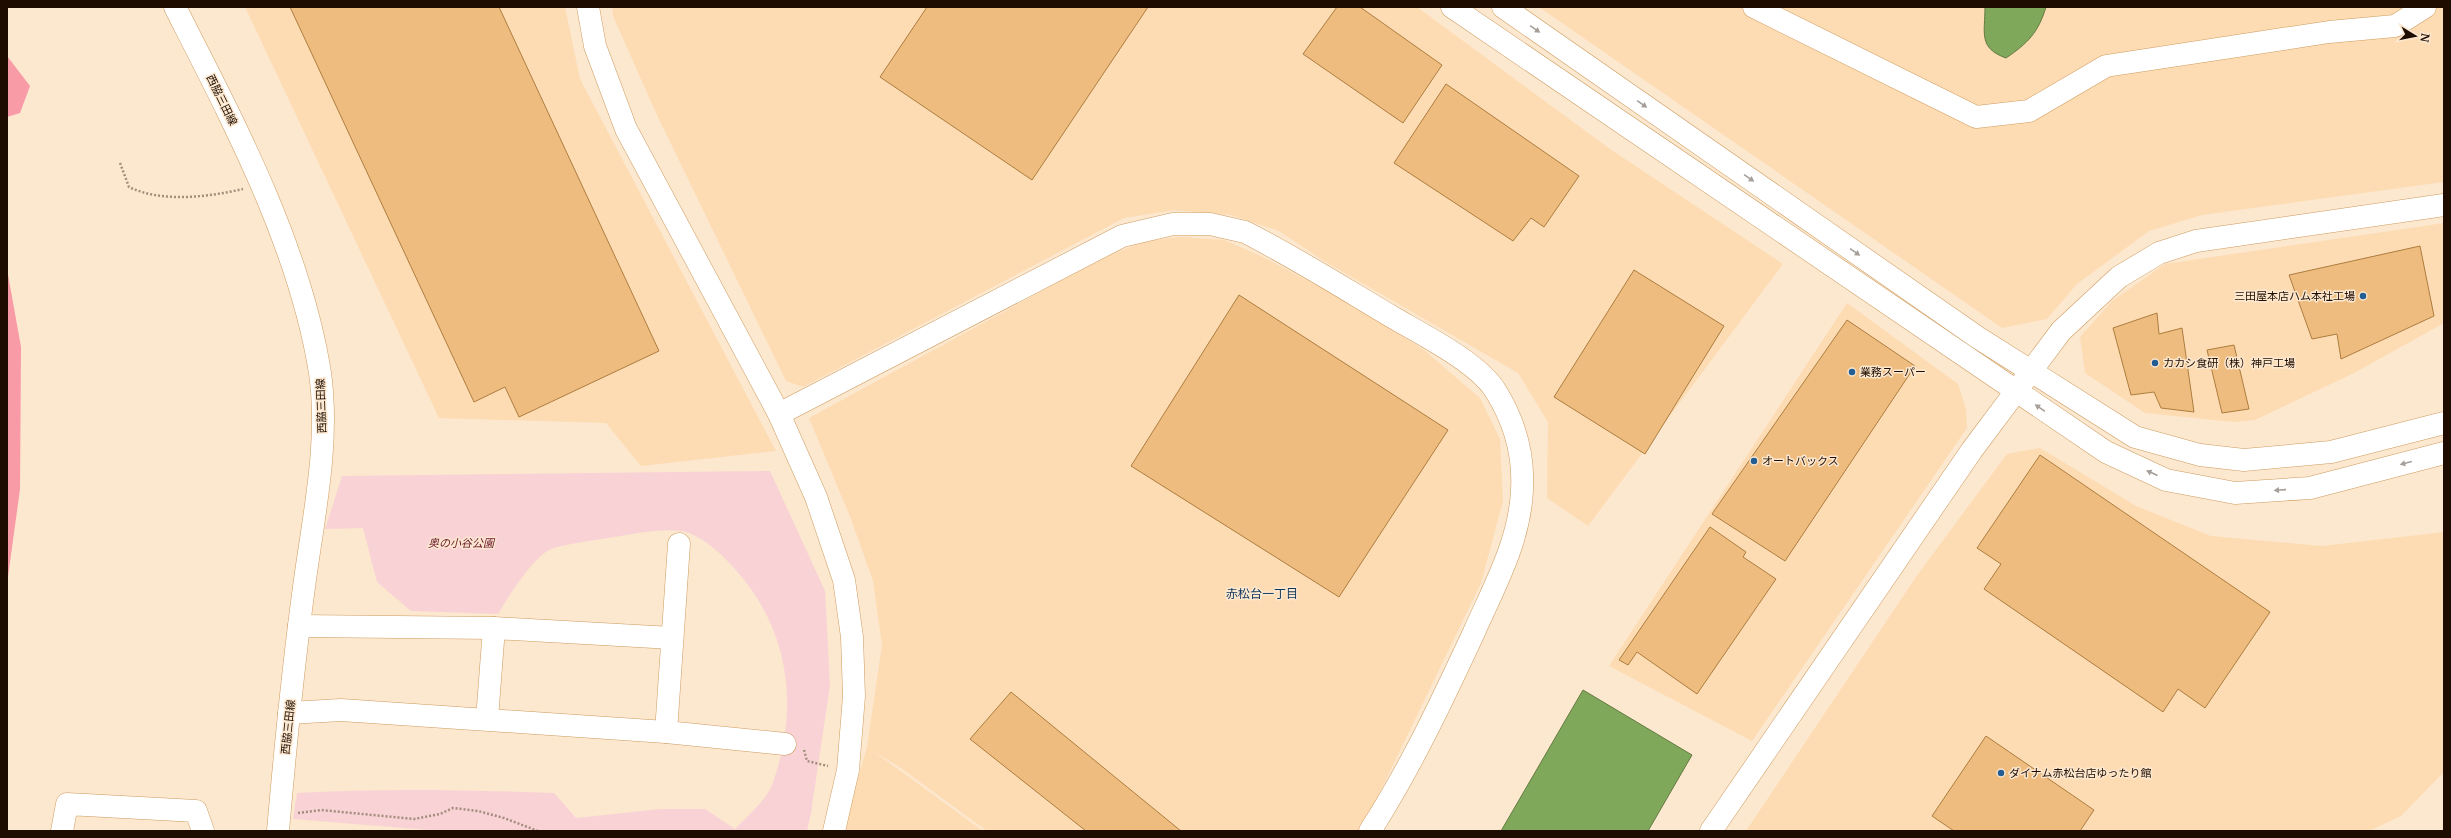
<svg xmlns="http://www.w3.org/2000/svg" width="2451" height="838" viewBox="0 0 2451 838" font-family="Merriweather,'Noto Sans JP',serif">
  <style>
    .built { fill: #fedcb3 }
    .green { fill: #f9d2d6 }
    .forest { fill: #f99aa7 }
    .water { fill: #80a85b; stroke: #637940 }
    .building { fill: #eebc7e; stroke: #ad7d40 }
    .lines { fill: none; stroke-linecap: round; stroke-linejoin: round }
    .minor-casing { stroke: #ce9c5f; stroke-width: 23 }
    .major-casing { stroke: #ce9c5f; stroke-width: 23 }
    .path { stroke: #a28e7b; stroke-width: 2.5; stroke-dasharray: 2 2; stroke-linecap: butt }
    .minor { stroke: #fff; stroke-width: 22 }
    .major { stroke: #fff; stroke-width: 22 }
    .oneway { fill: #a59e99 }
    .poi-dot { fill: #245c94; stroke: #fce7cf; stroke-width: 1.5 }
    .labels { text-anchor: middle; dominant-baseline: central; stroke-width: 3; stroke-linejoin: round; paint-order: stroke }
    .street-label { font-size: 11px; fill: #1e0c00; stroke: #fce7cf }
    .poi-label { font-size: 11px; fill: #1e0c00; stroke: #fce7cf; text-anchor: start }
    .park-label { font-size: 11px; font-style: italic; fill: #69162b; stroke: #fce7cf }
    .neighbourhood-label { font-size: 12px; fill: #0f365c; stroke: #fce7cf }
  </style>
  <rect width="100%" height="100%" fill="#fce7cf"/>
  <!-- built -->
  <g class="built">
    <path d="M 245,7 L 565,7 L 580,79 L 776,451 L 641,466 L 606,423 L 439,418 Z"/>
    <path d="M 612,7 L 1417,7 L 1610,149 L 1783,264 L 1588,526 L 1547,498 L 1548,422 L 1518,373 L 1324,261 L 1279,231 L 1231,215 L 1175,210 L 1124,218 L 803,387 L 786,381 L 656,113 L 613,16 Z"/>
    <path d="M 1539,7 L 2444,7 L 2444,182 L 2202,215 L 2149,231 L 2077,284 L 2047,319 L 2002,328 Z"/>
    <path d="M 2444,223 L 2444,323 L 2354,373 L 2255,420 L 2234,422 L 2145,413 L 2085,373 L 2080,337 L 2112,301 L 2165,264 Z"/>
    <path d="M 1181,237 L 1224,240 L 1261,256 L 1344,300 L 1424,350 L 1480,398 L 1500,439 L 1503,501 L 1481,583 L 1366,821 L 1360,831 L 987,831 L 898,766 L 873,751 L 983,831 L 843,831 L 867,747 L 882,645 L 873,581 L 851,519 L 809,418 L 1106,256 L 1146,241 Z"/>
    <path d="M 1847,303 L 1958,384 L 1966,409 L 1967,428 L 1752,741 L 1609,666 Z"/>
    <path d="M 2040,448 L 2136,506 L 2211,536 L 2322,546 L 2444,532 L 2444,772 L 2401,816 L 2369,831 L 1746,831 L 1918,574 L 2007,454 Z"/>
  </g>
  <!-- green -->
  <path class="green" d="M 770,471 L 825,591 L 830,685 L 811,813 L 807,831 L 441,831 L 293,819 L 297,793 C 383,788 468,790 554,793 L 576,818 L 661,809 L 705,809 L 735,829 C 745,819 768,798 772,785 C 800,708 790,629 734,568 C 721,554 707,540 689,533 C 671,526 633,534 614,537 C 600,539 559,545 549,550 C 531,560 509,596 498,614 L 411,611 L 377,582 L 363,528 L 325,529 L 342,476 Z"/>
  <!-- forest -->
  <g class="forest">
    <path d="M 7,56 L 30,86 L 20,113 L 7,117 Z"/>
    <path d="M 7,269 L 21,347 L 20,489 L 7,584 Z"/>
  </g>
  <!-- water -->
  <g class="water">
    <path d="M 1985,7 L 2046,7 C 2038,33 2028,43 2006,58 C 1978,48 1985,33 1985,7 Z"/>
    <path d="M 1583,690 L 1692,755 L 1648,831 L 1501,831 Z"/>
  </g>
  <!-- building -->
  <g class="building">
    <path d="M 290,7 L 499,7 L 659,351 L 519,417 L 505,387 L 474,402 Z"/>
    <path d="M 927,7 L 1148,7 L 1032,180 L 880,77 Z"/>
    <path d="M 1337,7 L 1360,7 L 1442,65 L 1403,123 L 1303,54 Z"/>
    <path d="M 1446,84 L 1579,176 L 1544,227 L 1531,218 L 1513,241 L 1394,163 Z"/>
    <path d="M 2420,246 L 2434,316 L 2341,359 L 2337,334 L 2312,339 L 2289,275 Z"/>
    <path d="M 1634,270 L 1724,326 L 1645,454 L 1554,397 Z"/>
    <path d="M 1239,295 L 1448,430 L 1339,597 L 1131,466 Z"/>
    <path d="M 2157,313 L 2159,334 L 2182,328 L 2194,412 L 2161,408 L 2154,392 L 2131,395 L 2113,328 Z"/>
    <path d="M 1847,320 L 1915,366 L 1785,561 L 1712,514 Z"/>
    <path d="M 2234,345 L 2249,409 L 2222,413 L 2207,350 Z"/>
    <path d="M 2040,455 L 2270,612 L 2205,708 L 2178,689 L 2163,712 L 1984,589 L 2001,564 L 1977,548 Z"/>
    <path d="M 1710,527 L 1746,552 L 1743,557 L 1776,579 L 1697,694 L 1637,652 L 1628,665 L 1619,660 Z"/>
    <path d="M 1011,692 L 1181,831 L 1086,831 L 970,739 Z"/>
    <path d="M 1986,736 L 2094,810 L 2080,831 L 1954,831 L 1932,816 Z"/>
  </g>
  <g class="lines">
    <defs>
      <g id="minor">
        <path d="M 588,7 L 595,46 L 626,129 L 779,414 L 816,497 L 844,580 L 852,637 L 854,696 L 848,770 L 834,831"/>
        <path d="M 1452,7 L 2106,452 L 2166,480 L 2235,493 L 2310,488 L 2444,453"/>
        <path d="M 1503,7 L 1977,337 L 2135,437 L 2200,455 L 2244,460 L 2331,452 L 2444,423"/>
        <path d="M 1754,7 L 1976,117 L 2029,111 L 2106,66 L 2329,32 L 2395,26 L 2425,7"/>
        <path d="M 779,414 L 1122,236 L 1173,224 L 1210,224 L 1245,232 C 1296,258 1345,289 1394,318 C 1423,335 1477,362 1495,390 C 1514,420 1524,455 1522,490 C 1520,540 1495,585 1475,630 C 1443,699 1411,767 1370,831"/>
        <path d="M 299,626 L 494,628 L 672,638"/>
        <path d="M 289,713 L 341,710 L 666,732 L 785,744"/>
        <path d="M 487,719 L 494,628"/>
        <path d="M 666,732 L 679,544"/>
        <path d="M 62,831 L 67,804 L 196,811 L 203,831"/>
        <path d="M 1711,831 L 1972,450 L 2061,331 L 2119,277 L 2159,253 L 2196,241 L 2444,205"/>
      </g>
      <path id="major" d="M 175,7 C 233,121 300,246 320,373 C 330,444 313,518 304,587 C 293,668 285,750 278,831"/>
    </defs>
    <!-- minor casing -->
    <use href="#minor" class="minor-casing"/>
    <!-- major casing -->
    <use href="#major" class="major-casing"/>
    <!-- path -->
    <g class="path">
      <path d="M 120,163 L 129,187 C 162,203 208,197 243,189"/>
      <path d="M 804,750 L 807,761 L 828,766"/>
      <path d="M 298,813 L 321,810 L 414,819 L 440,814 L 453,808 L 478,811 L 504,818 L 538,831"/>
    </g>
    <!-- minor -->
    <use href="#minor" class="minor"/>
    <!-- major -->
    <use href="#major" class="major"/>
  </g>
  <!-- one-way arrows -->
  <defs><path id="oneway-solid" d="M-6-.8H1V-3.2L6.5 0L1 3.2V.8H-6Z"/></defs>
  <g class="oneway">
    <use href="#oneway-solid" transform="translate(1535 29) rotate(35)"/>
    <use href="#oneway-solid" transform="translate(1642 104) rotate(35)"/>
    <use href="#oneway-solid" transform="translate(1749 178) rotate(35)"/>
    <use href="#oneway-solid" transform="translate(1855 252) rotate(35)"/>
    <use href="#oneway-solid" transform="translate(2040 408) rotate(-146)"/>
    <use href="#oneway-solid" transform="translate(2406 463) rotate(165)"/>
    <use href="#oneway-solid" transform="translate(2152 473) rotate(-156)"/>
    <use href="#oneway-solid" transform="translate(2280 490) rotate(176)"/>
  </g>
  <!-- markers -->
  <g class="poi-dot">
    <circle cx="2363" cy="296" r="4"/>
    <circle cx="2155" cy="363" r="4"/>
    <circle cx="1852" cy="372" r="4"/>
    <circle cx="1754" cy="461" r="4"/>
    <circle cx="2001" cy="773" r="4"/>
  </g>
  <g class="labels">
    <!-- street labels -->
    <g class="street-label">
      <text transform="translate(222 100) rotate(64)">西脇三田線</text>
      <text transform="translate(321 406) rotate(-92)">西脇三田線</text>
      <text transform="translate(288 727) rotate(-84)">西脇三田線</text>
    </g>
    <!-- poi labels -->
    <g class="poi-label">
      <text x="2355" y="296" text-anchor="end">三田屋本店ハム本社工場</text>
      <text x="2163" y="363">カカシ食研（株）神戸工場</text>
      <text x="1860" y="372">業務スーパー</text>
      <text x="1762" y="461">オートバックス</text>
      <text x="2009" y="773">ダイナム赤松台店ゆったり館</text>
    </g>
    <!-- park labels -->
    <g class="park-label">
      <text x="461" y="543">奥の小谷公園</text>
    </g>
    <!-- neighbourhood labels -->
    <g class="neighbourhood-label">
      <text x="1262" y="593">赤松台一丁目</text>
    </g>
  </g>
  <!-- border -->
  <rect width="2451" height="838" fill="none" stroke="#1e0c00" stroke-width="16"/>
  <!-- north arrow -->
  <g transform="translate(2415 36) rotate(100)" stroke="#fce7cf" stroke-width="3" paint-order="stroke">
  <path d="M0-3L7 15L0 10L-7 15Z" fill="#1e0c00"/>
  <text y="-6" font-size="11" font-weight="bold" text-anchor="middle" fill="#1e0c00">N</text>
  </g>
</svg>
